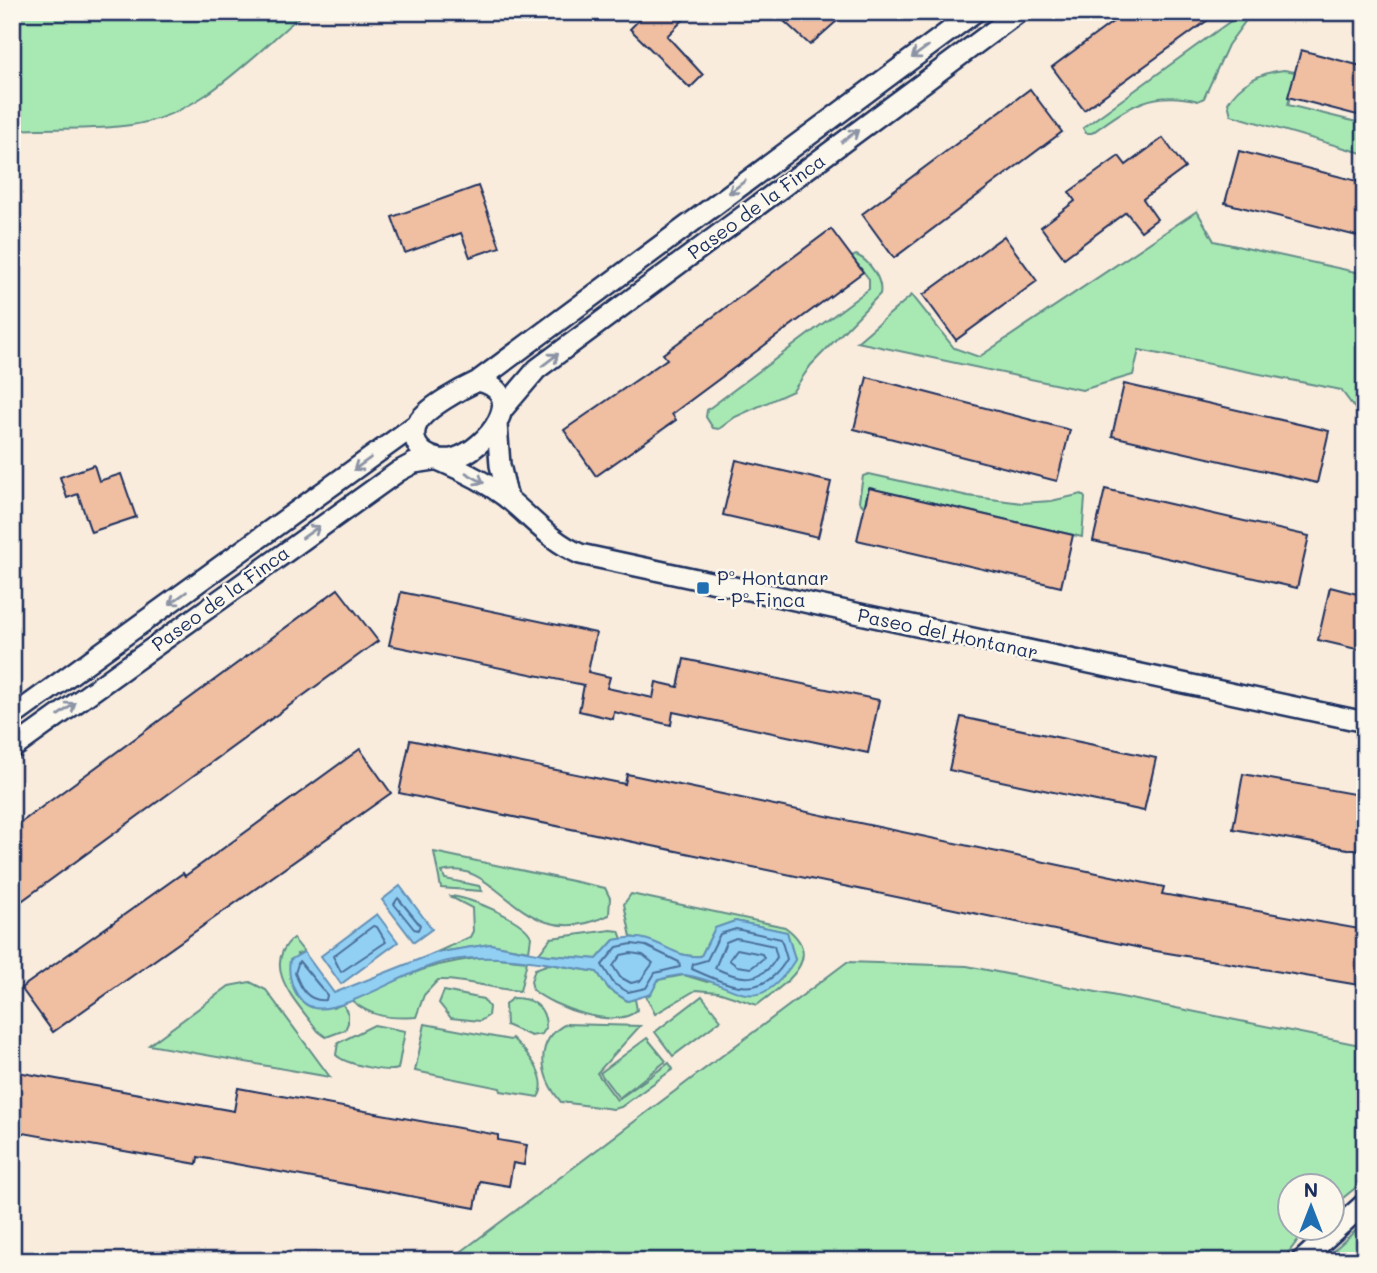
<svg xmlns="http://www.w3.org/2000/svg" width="1377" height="1273" viewBox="0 0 1377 1273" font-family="Mali,sans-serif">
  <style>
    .green { fill: #a8e9b3; stroke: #628c88; stroke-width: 2 }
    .water { fill: #92d0f3; stroke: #6290b7; stroke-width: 2 }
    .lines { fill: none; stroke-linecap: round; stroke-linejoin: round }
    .shore { stroke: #4b6f9a; stroke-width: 2 }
    .building { fill: #f0bea1; stroke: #1b2f5e; stroke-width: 2 }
    .street-casing { stroke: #1b2f5e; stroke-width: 24 }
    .street { stroke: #fbf7ec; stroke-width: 19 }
    .oneway { stroke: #8b93a5 }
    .poi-dot { fill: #1f6fb2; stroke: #fbf7ec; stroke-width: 2.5 }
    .labels { text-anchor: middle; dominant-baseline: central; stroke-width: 5; stroke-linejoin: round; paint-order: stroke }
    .street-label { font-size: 19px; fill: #1b2f5e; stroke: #fbf7ec }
    .poi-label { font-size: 19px; fill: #1b2f5e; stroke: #fbf7ec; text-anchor: start }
  </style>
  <rect width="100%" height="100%" fill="#f9ecdd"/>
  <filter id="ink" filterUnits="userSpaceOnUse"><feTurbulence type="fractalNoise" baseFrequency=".0143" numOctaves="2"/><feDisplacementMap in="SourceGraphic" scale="14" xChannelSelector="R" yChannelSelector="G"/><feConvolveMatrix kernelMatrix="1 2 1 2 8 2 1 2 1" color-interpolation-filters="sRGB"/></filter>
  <g filter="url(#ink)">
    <!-- green -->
    <g class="green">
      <path d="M 12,12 L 305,12 C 251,56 203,115 131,125 C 92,131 51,127 12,130 Z"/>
      <path d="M 1243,12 L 1252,12 L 1228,45 L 1204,98 L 1198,101 C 1152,89 1128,107 1092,133 L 1086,133 L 1083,128 Z"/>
      <path d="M 1284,70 L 1295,72 L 1288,105 L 1365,124 L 1365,154 L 1231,115 L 1228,103 C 1239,83 1262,72 1284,70 Z"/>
      <path d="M 1197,211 L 1214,241 L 1365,274 L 1365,422 L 1341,390 L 1139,350 L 1133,375 L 1082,390 L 857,342 L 912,295 L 954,348 L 979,357 Z"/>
      <path d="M 856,255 C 869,260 883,280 880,294 L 811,365 L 793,391 L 735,417 L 719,429 L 713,428 L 706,417 L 707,410 L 869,289 L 869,279 L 852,257 Z"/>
      <path d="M 869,474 L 968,496 L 1022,503 L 1051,501 L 1082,494 L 1085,498 L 1082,537 L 869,488 L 864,507 L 859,501 L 863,476 Z"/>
      <path d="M 434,852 L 605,888 L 610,898 L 609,915 C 520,957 499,856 442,872 L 445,879 L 479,886 L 482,891 L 441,888 Z"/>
      <path d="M 631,894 L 785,927 C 828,958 783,985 757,1005 L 718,992 L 696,990 L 655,1014 L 646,996 L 651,994 L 658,980 L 684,975 L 707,982 L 795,959 L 787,932 L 735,921 L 715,928 L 701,956 C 674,958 656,941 631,937 L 624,904 Z"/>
      <path d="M 449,896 C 467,896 525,920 531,937 L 529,951 L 490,944 L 435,953 L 470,937 L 473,931 L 472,908 Z"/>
      <path d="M 611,930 L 619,931 L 622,939 L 614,940 L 597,959 L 539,954 L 551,938 Z"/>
      <path d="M 293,938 L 304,952 L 297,954 L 333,1008 L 343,1004 L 348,1014 L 348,1023 L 345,1030 L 326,1037 L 318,1031 C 299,1004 259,968 293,938 Z"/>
      <path d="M 489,957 L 527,961 L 520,991 C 492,989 465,979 438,980 L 424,995 L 416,1017 C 390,1019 371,1017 351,1000 C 404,977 429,962 489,957 Z"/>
      <path d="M 847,962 L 967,966 L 1365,1046 L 1365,1180 L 1332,1207 L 1332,1186 L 1290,1186 L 1290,1228 L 1307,1228 L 1282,1261 L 489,1261 L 454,1257 Z"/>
      <path d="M 549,964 L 597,972 L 609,989 L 627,1001 L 635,999 L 637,1010 C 616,1031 553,1007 533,990 L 531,981 L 535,969 Z"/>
      <path d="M 250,982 L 266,990 L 330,1077 L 149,1045 L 229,986 Z"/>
      <path d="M 444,991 L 483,999 L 489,1007 L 488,1016 L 480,1021 L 451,1018 L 439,1003 Z"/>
      <path d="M 702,996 L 721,1020 L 673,1056 L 655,1032 Z"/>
      <path d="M 513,998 C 533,998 546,1006 546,1028 L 542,1034 L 531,1036 L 506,1025 L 505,1004 Z"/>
      <path d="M 425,1024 L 510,1040 L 512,1038 C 526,1051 551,1078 538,1097 L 501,1091 L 500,1088 L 415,1071 Z"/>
      <path d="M 566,1024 L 640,1026 L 597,1073 L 617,1100 L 669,1063 L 673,1069 L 621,1107 L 613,1109 L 561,1102 C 540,1077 533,1041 566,1024 Z"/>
      <path d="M 374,1025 L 405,1031 L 398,1069 C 387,1073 345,1064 336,1055 L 338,1043 Z"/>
      <path d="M 647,1038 L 666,1061 L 619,1098 L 600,1073 Z"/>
      <path d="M 1365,1222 L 1365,1261 L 1322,1261 Z"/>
    </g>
    <!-- water -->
    <g class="water">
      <path d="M 400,886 L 432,929 L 414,942 L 382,900 Z"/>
      <path d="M 377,914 L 398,942 L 341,984 L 321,956 Z"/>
      <path d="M 735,921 L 787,932 L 795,960 C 755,1023 737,982 685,975 C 677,974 666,978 658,980 L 651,994 L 628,1001 L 609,989 L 597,972 C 549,964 497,952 448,961 C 411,967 346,1014 314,1008 C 295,1003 287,977 290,960 L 304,952 L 334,993 L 435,953 L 490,944 L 548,955 L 597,959 L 614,940 C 625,938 636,936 648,940 C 668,946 678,958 701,956 L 715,928 Z"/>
    </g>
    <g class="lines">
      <!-- shore -->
      <g class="shore">
        <path d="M 398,898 L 420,925 L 418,930 L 414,929 L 394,904 Z"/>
        <path d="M 373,926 L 377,927 L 386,942 L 341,972 L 333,956 Z"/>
        <path d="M 736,929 L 781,939 L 787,959 C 762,1002 730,986 692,969 L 693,964 L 707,960 L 720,934 Z"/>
        <path d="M 736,938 L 774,946 L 777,957 C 762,984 740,980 715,968 L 726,942 Z"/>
        <path d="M 632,944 L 646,946 L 679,962 L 680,967 L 655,973 L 646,988 L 628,992 L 614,984 L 602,965 L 617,947 Z"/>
        <path d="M 737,949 L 762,954 L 764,958 L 751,968 L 737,966 L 729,960 Z"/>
        <path d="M 631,953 L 643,955 L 653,963 L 640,981 L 631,983 L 620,977 L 613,966 L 621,955 Z"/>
        <path d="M 299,961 L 327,995 L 326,1000 C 308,1002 301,989 295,973 Z"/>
      </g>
    </g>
    <!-- building -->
    <g class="building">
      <path d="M 647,12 L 691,12 L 667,36 L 703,75 L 690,88 L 630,29 Z"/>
      <path d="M 774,12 L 847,12 L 810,45 Z"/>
      <path d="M 1126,12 L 1219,12 L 1084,110 L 1052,67 Z"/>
      <path d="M 1301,50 L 1365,67 L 1365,117 L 1288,97 Z"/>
      <path d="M 1030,89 L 1062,132 L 894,258 L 862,214 Z"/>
      <path d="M 1163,138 L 1185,168 L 1143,199 L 1157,219 L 1141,231 L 1126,212 L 1064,258 L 1041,227 L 1075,201 L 1069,192 L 1119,156 L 1126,165 Z"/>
      <path d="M 1239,151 L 1365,183 L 1365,238 L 1225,203 Z"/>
      <path d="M 478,186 L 500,247 L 470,257 L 461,233 L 405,253 L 392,217 Z"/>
      <path d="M 831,229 L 863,272 L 672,414 L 676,420 L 596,476 L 564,430 L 667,359 L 663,354 Z"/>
      <path d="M 1004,236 L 1037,281 L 956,340 L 923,295 Z"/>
      <path d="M 867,377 L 1070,430 L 1057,481 L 854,429 Z"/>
      <path d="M 1124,384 L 1329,431 L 1317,483 L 1112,436 Z"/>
      <path d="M 736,460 L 831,482 L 818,537 L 723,515 Z"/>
      <path d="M 94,465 L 99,481 L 121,474 L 136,517 L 91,532 L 78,494 L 67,498 L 60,477 Z"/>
      <path d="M 869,488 L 1073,535 L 1061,587 L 857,540 Z"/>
      <path d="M 1105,489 L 1309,536 L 1297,588 L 1093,541 Z"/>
      <path d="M 1330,587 L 1365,596 L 1365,651 L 1318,640 Z"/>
      <path d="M 338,589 L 378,641 L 12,908 L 12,829 Z"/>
      <path d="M 401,592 L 596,633 L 588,672 L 610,677 L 607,688 L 653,698 L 656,682 L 678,687 L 684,659 L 879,700 L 868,753 L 673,712 L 671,725 L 614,712 L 613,719 L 579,711 L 584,685 L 389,645 Z"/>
      <path d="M 961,717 L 1156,758 L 1144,811 L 949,770 Z"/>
      <path d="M 410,740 L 625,784 L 627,774 L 1164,887 L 1162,894 L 1365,930 L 1365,986 L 1150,950 L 399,793 Z"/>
      <path d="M 360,749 L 391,793 L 53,1032 L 21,988 L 183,873 L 185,876 Z"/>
      <path d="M 1243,774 L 1365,796 L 1365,852 L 1233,829 Z"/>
      <path d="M 12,1071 L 234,1111 L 238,1088 L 498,1135 L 498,1140 L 527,1145 L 524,1165 L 513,1163 L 509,1186 L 480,1181 L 475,1208 L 198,1157 L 197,1164 L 12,1131 Z"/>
    </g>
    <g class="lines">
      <defs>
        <g id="street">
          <path d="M 478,381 C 531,393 486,449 455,458 C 435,464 406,449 417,424 C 425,408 463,388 478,381 L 975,12"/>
          <path d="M 503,409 L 537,369 L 1019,12"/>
          <path d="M 497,424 L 500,465 L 508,499"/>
          <path d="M 440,461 C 464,471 486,482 507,498 C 532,518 550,541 580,554 L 1365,722"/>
          <path d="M 12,717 L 417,424"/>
          <path d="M 12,749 L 399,471 L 414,463 L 434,460"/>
          <path d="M 1301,1261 L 1365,1203"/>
        </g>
      </defs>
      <!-- street casing -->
      <use href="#street" class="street-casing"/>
      <!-- street -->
      <use href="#street" class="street"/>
    </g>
    <!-- one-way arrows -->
    <defs><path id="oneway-shaft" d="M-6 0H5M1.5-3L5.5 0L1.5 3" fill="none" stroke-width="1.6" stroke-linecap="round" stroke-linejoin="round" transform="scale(1.75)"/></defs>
    <g class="oneway">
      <use href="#oneway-shaft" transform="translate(920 52) rotate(144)"/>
      <use href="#oneway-shaft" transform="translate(850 136) rotate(-36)"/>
      <use href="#oneway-shaft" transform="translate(737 187) rotate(143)"/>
      <use href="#oneway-shaft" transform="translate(550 360) rotate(-37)"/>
      <use href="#oneway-shaft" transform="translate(362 464) rotate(144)"/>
      <use href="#oneway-shaft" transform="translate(475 478) rotate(30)"/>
      <use href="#oneway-shaft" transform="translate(311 532) rotate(-35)"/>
      <use href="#oneway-shaft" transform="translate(178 598) rotate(144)"/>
      <use href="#oneway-shaft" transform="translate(67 709) rotate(-36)"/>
    </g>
  </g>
  <!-- markers -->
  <rect class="poi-dot" x="696" y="581" width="14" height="14" rx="3.5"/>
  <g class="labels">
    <!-- street labels -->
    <g class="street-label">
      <text transform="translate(756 206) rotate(-36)">Paseo de la Finca</text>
      <text transform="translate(220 598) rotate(-36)">Paseo de la Finca</text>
      <text transform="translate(948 633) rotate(12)">Paseo del Hontanar</text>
    </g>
    <!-- poi labels -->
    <g class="poi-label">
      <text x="717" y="577">Pº Hontanar<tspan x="717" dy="22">- Pº Finca</tspan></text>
    </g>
  </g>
  <!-- margin -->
  <rect width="1377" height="1273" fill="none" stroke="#fbf7ec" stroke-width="42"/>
  <rect x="21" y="21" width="1335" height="1231" fill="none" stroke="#1b2f5e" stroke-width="2.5" filter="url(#ink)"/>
  <!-- north arrow -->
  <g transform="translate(1311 1207)"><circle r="33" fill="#fbf7ec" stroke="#a1a7b3" stroke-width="2"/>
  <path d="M0-5L12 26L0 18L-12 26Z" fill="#1f6fb2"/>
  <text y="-10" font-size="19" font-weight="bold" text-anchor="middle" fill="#1b2f5e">N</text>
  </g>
</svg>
